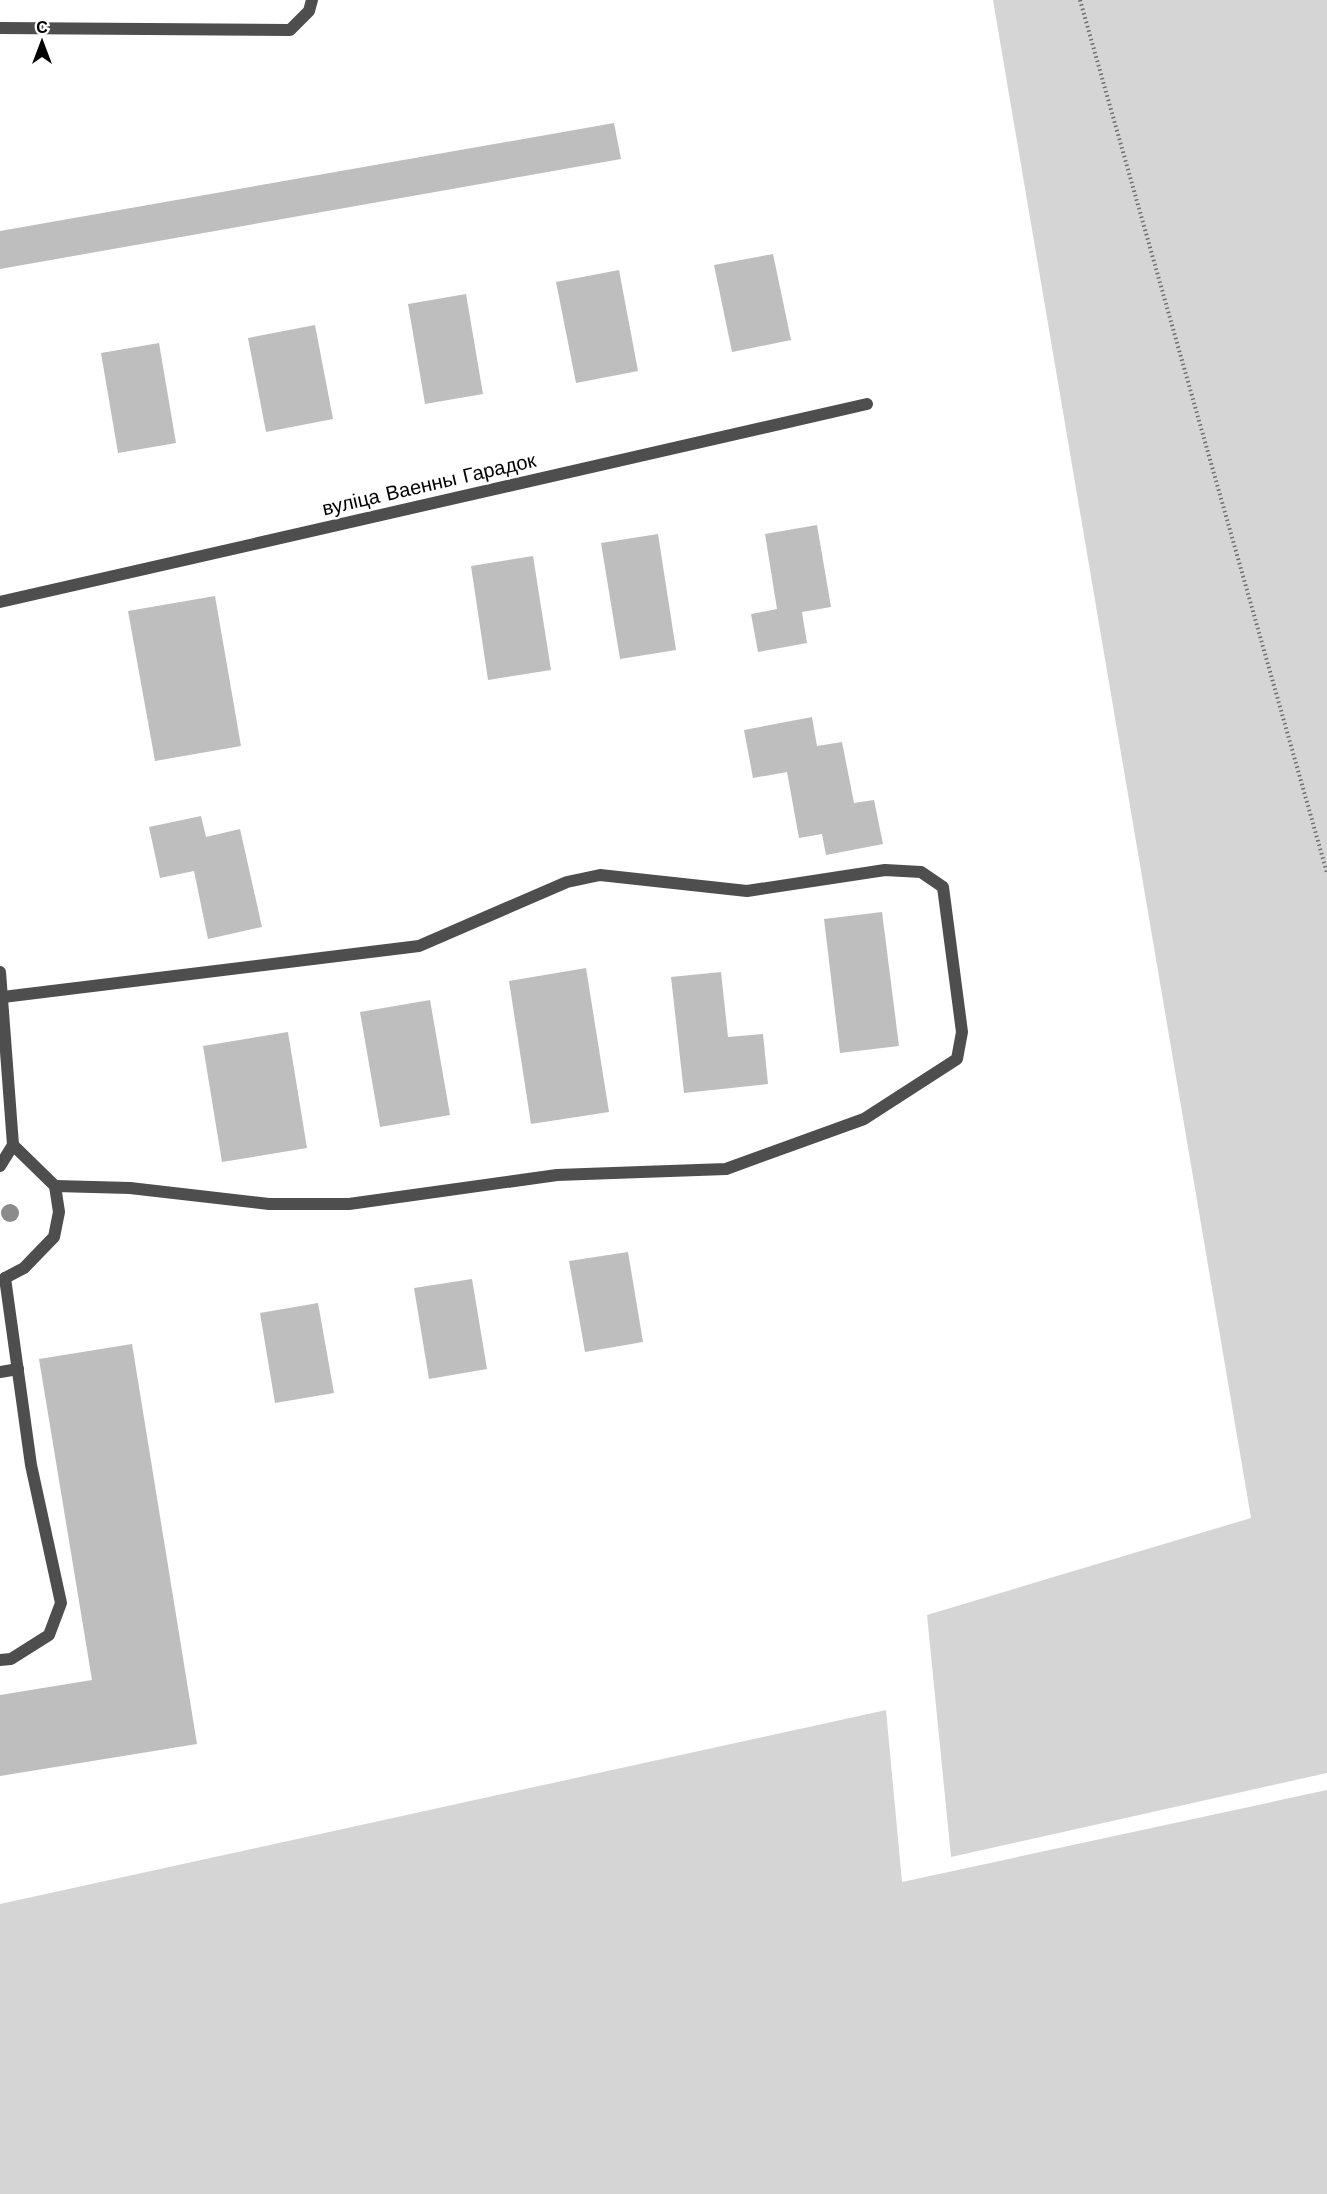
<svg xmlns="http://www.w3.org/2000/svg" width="1327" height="2194" viewBox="0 0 1327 2194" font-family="'Work Sans',sans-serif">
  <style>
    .green { fill: #d5d5d5 }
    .building { fill: #bebebe }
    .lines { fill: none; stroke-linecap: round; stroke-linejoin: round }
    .path { stroke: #707070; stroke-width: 4; stroke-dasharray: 1.5 3; stroke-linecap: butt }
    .lane { stroke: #4e4e4e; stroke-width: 12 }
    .street { stroke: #4e4e4e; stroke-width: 12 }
    .tree { fill: #8b8b8b }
    .labels { text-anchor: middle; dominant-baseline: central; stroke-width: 5; stroke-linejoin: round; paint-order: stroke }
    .street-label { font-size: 20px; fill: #000; stroke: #fff }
  </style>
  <rect width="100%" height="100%" fill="#fff"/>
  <!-- green -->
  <g class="green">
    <path d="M 993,0 L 1327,0 L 1327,1773 L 951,1857 L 927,1615 L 1251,1518 Z"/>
    <path d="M 886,1710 L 902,1882 L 1327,1790 L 1327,2194 L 0,2194 L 0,1904 Z"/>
  </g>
  <!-- building -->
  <g class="building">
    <path d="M 614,123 L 621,159 L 0,269 L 0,231 Z"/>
    <path d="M 773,254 L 791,340 L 732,352 L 714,265 Z"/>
    <path d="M 619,270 L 638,371 L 576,383 L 556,282 Z"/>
    <path d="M 466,294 L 483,394 L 425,404 L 408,304 Z"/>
    <path d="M 315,325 L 333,419 L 266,432 L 248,338 Z"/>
    <path d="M 159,343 L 176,443 L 118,453 L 101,353 Z"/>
    <path d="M 817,525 L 831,607 L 802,612 L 807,643 L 758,652 L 751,614 L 777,609 L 765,534 Z"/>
    <path d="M 658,534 L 676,650 L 620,659 L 601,543 Z"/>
    <path d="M 533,556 L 551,670 L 488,680 L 471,566 Z"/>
    <path d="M 215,596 L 241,746 L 155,761 L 128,611 Z"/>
    <path d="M 812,717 L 817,746 L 842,742 L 854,803 L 874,800 L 883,844 L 826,855 L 822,834 L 799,838 L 787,772 L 753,778 L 744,730 Z"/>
    <path d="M 201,816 L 206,837 L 240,829 L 262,927 L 208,939 L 194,871 L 160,878 L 149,827 Z"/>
    <path d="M 882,912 L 899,1046 L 840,1053 L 824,919 Z"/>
    <path d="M 586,968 L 609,1112 L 531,1124 L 509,981 Z"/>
    <path d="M 721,972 L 728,1037 L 763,1034 L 768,1084 L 684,1093 L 671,977 Z"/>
    <path d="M 430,1000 L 450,1115 L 380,1127 L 360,1012 Z"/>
    <path d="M 288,1032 L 307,1148 L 222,1162 L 203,1046 Z"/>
    <path d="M 628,1252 L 643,1342 L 585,1352 L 569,1261 Z"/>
    <path d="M 472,1279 L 487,1369 L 429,1379 L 414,1288 Z"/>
    <path d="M 318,1303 L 334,1393 L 275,1403 L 260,1313 Z"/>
    <path d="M 132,1344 L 197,1744 L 0,1776 L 0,1695 L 92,1680 L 39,1359 Z"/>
  </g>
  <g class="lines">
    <!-- path -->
    <path class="path" d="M 1080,0 L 1327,873"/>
    <!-- lane -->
    <g class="lane">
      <path d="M 0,28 L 290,30 L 309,11 L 312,0"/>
      <path d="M 0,972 L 13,1145 L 0,1166"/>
      <path d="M 3,997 L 419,946 L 567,882 L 600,875 L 747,891 L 885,870 L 921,872 L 943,887 L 962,1032 L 957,1059 L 864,1119 L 726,1169 L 557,1175 L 349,1204 L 269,1204 L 130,1188 L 55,1186"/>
      <path d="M 5,1278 L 24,1268 L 54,1237 L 59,1212 L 55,1186 L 13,1145"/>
      <path d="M 0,1372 L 18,1369"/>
      <path d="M 0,1660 L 11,1659 L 49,1635 L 61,1603 L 31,1465 L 5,1278"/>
    </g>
    <!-- street -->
    <path class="street" d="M 0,602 L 867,404"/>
  </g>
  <!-- trees -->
  <circle class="tree" cx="10" cy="1213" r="9"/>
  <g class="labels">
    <!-- street labels -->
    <g class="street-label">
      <text transform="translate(429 484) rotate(-13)">вуліца Ваенны Гарадок</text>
    </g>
  </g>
  <!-- north arrow -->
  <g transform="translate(42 42)" stroke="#ffffff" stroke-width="4.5" paint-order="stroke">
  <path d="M0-4.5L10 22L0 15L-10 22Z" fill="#000000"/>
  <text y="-9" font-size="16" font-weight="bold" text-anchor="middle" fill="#000000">С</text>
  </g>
</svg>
